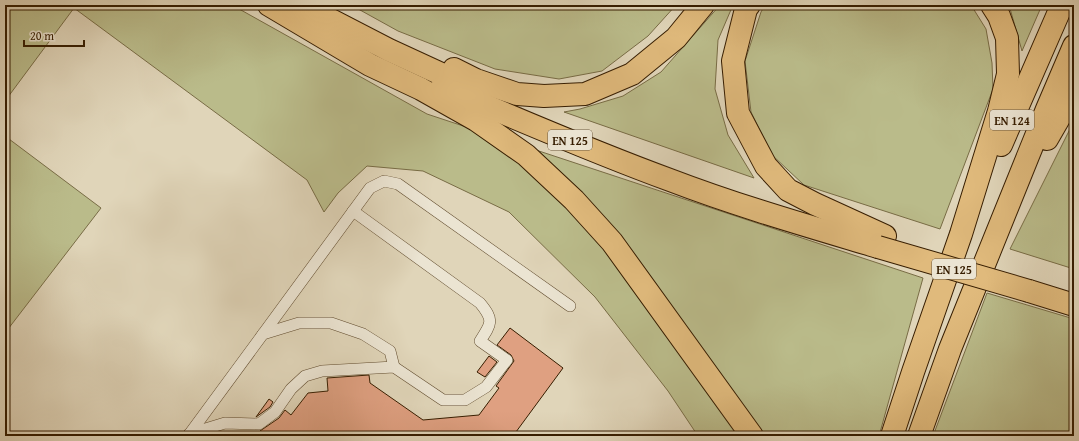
<svg xmlns="http://www.w3.org/2000/svg" width="1079" height="441" viewBox="0 0 1079 441" font-family="'Gentium Book Plus',serif">
  <style>
    .green { fill: #babb8a; stroke: #786c45 }
    .building { fill: #dfa081; stroke: #361d00 }
    .lines { fill: none; stroke-linecap: round; stroke-linejoin: round }
    .lane-casing { stroke: #604b2e; stroke-width: 12 }
    .primary-casing { stroke: #361d00; stroke-width: 24 }
    .lane { stroke: #ebe4d2; stroke-width: 11 }
    .primary { stroke: #e0ba7c; stroke-width: 22 }
    .primary-bridge-casing { stroke: #361d00; stroke-width: 24; stroke-linecap: butt }
    .primary-bridge { stroke: #e0ba7c; stroke-width: 22 }
    .labels { text-anchor: middle; dominant-baseline: central; stroke-width: 3.5; stroke-linejoin: round; paint-order: stroke }
    .shield { fill: #ebe4d2; stroke: #6c593f; stroke-width: 1 }
    .shield-label { font-size: 12px; font-weight: bold; fill: #361d00 }
  </style>
  <rect width="100%" height="100%" fill="#e0d5b9"/>
  <filter id="stains"><feTurbulence type="fractalNoise" baseFrequency=".005" numOctaves="4"/><feColorMatrix values="0 0 0 0 .2 0 0 0 0 .09 0 0 0 0 .02 0 0 0 .5 -.17"/></filter>
  <radialGradient id="worn" r=".72"><stop offset=".6" stop-color="#630" stop-opacity="0"/><stop offset="1" stop-color="#630" stop-opacity=".3"/></radialGradient>
  <!-- green -->
  <g class="green">
    <path d="M 5,5 L 232,5 L 427,114 L 923,278 L 879,436 L 698,436 L 668,391 L 595,297 L 509,212 L 423,171 L 367,166 L 338,193 L 324,212 L 307,180 L 74,8 L 5,101 Z"/>
    <path d="M 351,5 L 676,5 L 648,36 L 602,71 L 559,79 L 495,69 L 398,31 Z"/>
    <path d="M 720,5 L 733,5 L 718,40 L 715,89 L 728,135 L 754,178 L 564,112 L 580,109 L 623,96 L 661,72 Z"/>
    <path d="M 765,5 L 971,5 L 986,29 L 992,63 L 993,89 L 940,229 L 804,185 L 772,155 L 751,112 L 745,61 L 761,12 Z"/>
    <path d="M 1009,5 L 1042,5 L 1022,51 Z"/>
    <path d="M 1074,121 L 1074,269 L 1010,249 Z"/>
    <path d="M 5,136 L 101,208 L 5,333 Z"/>
    <path d="M 987,293 L 1074,319 L 1074,436 L 933,436 Z"/>
  </g>
  <!-- building -->
  <g class="building">
    <path d="M 510,328 L 563,368 L 513,436 L 387,436 L 386,432 L 359,436 L 268,436 L 260,431 L 279,418 L 285,410 L 291,415 L 308,393 L 328,391 L 327,378 L 369,375 L 370,383 L 423,420 L 479,415 L 499,388 L 496,386 L 514,361 L 511,355 L 497,345 Z"/>
    <path d="M 489,356 L 497,362 L 485,377 L 477,372 Z"/>
    <path d="M 269,399 L 273,402 L 270,407 L 256,417 Z"/>
  </g>
  <g class="lines">
    <defs>
      <g id="lane">
        <path d="M 263,334 L 370,188 L 384,181 L 398,184 L 570,306"/>
        <path d="M 189,434 L 225,423 L 259,424 L 275,412 L 291,389 L 305,376 L 322,371 L 394,367 L 443,400 L 465,400 L 486,387 L 507,360 L 480,341 C 492,323 494,320 480,303 L 353,211"/>
        <path d="M 188,436 L 263,334 L 299,323 L 331,323 L 363,334 L 390,351 L 394,367"/>
      </g>
      <g id="primary">
        <path d="M 269,5 L 370,65 L 421,89 L 476,120 L 526,155 L 574,200 L 612,242 L 752,436"/>
        <path d="M 302,5 L 389,50 L 465,85"/>
        <path d="M 749,5 L 746,9 L 733,61 L 738,113 L 766,166 L 788,190 L 815,204 L 885,236"/>
        <path d="M 454,69 L 476,80 L 517,94 L 544,96 L 585,94 L 632,74 L 676,38 L 703,5"/>
        <path d="M 442,87 C 517,119 593,152 670,180 C 738,206 808,226 878,247"/>
        <path d="M 1047,139 L 1074,92"/>
        <path d="M 1001,145 L 1062,5"/>
        <path d="M 1029,291 L 1074,305"/>
        <path d="M 892,436 L 913,372 L 961,234 L 999,111 L 1008,74 L 1007,38 L 999,16 L 992,5"/>
        <path d="M 919,436 L 950,349 L 1047,109 L 1074,46"/>
      </g>
    </defs>
    <!-- lane casing -->
    <use href="#lane" class="lane-casing"/>
    <!-- primary casing -->
    <use href="#primary" class="primary-casing"/>
    <!-- lane -->
    <use href="#lane" class="lane"/>
    <!-- primary -->
    <use href="#primary" class="primary"/>
    <defs>
      <path id="primary-bridge" d="M 878,247 L 1029,291"/>
    </defs>
    <!-- primary-bridge casing -->
    <use href="#primary-bridge" class="primary-bridge-casing"/>
    <!-- primary-bridge -->
    <use href="#primary-bridge" class="primary-bridge"/>
  </g>
  <g class="labels">
    <!-- shield labels -->
    <g class="shield">
      <rect x="990" y="110" width="44" height="20" rx="3"/>
      <rect x="548" y="130" width="44" height="20" rx="3"/>
      <rect x="932" y="259" width="44" height="20" rx="3"/>
    </g>
    <g class="shield-label">
      <text x="1012" y="120">EN 124</text>
      <text x="570" y="140">EN 125</text>
      <text x="954" y="269">EN 125</text>
    </g>
  </g>
  <!-- margin -->
  <rect width="1079" height="441" fill="none" stroke="#e0d5b9" stroke-width="20"/>
  <rect x="6" y="6" width="1067" height="429" fill="none" stroke="#361d00" stroke-width="2"/>
  <rect x="10" y="10" width="1059" height="421" fill="none" stroke="#361d00"/>
  <!-- scale -->
  <path d="M24 40v6h60v-6" fill="none" stroke="#361d00" stroke-width="2"/>
  <text x="30" y="40" font-size="12" fill="#361d00" stroke="#ebe4d2" stroke-width="3" paint-order="stroke">20 m</text>
  <rect width="100%" height="100%" filter="url(#stains)"/>
  <rect width="100%" height="100%" fill="url(#worn)"/>
</svg>
